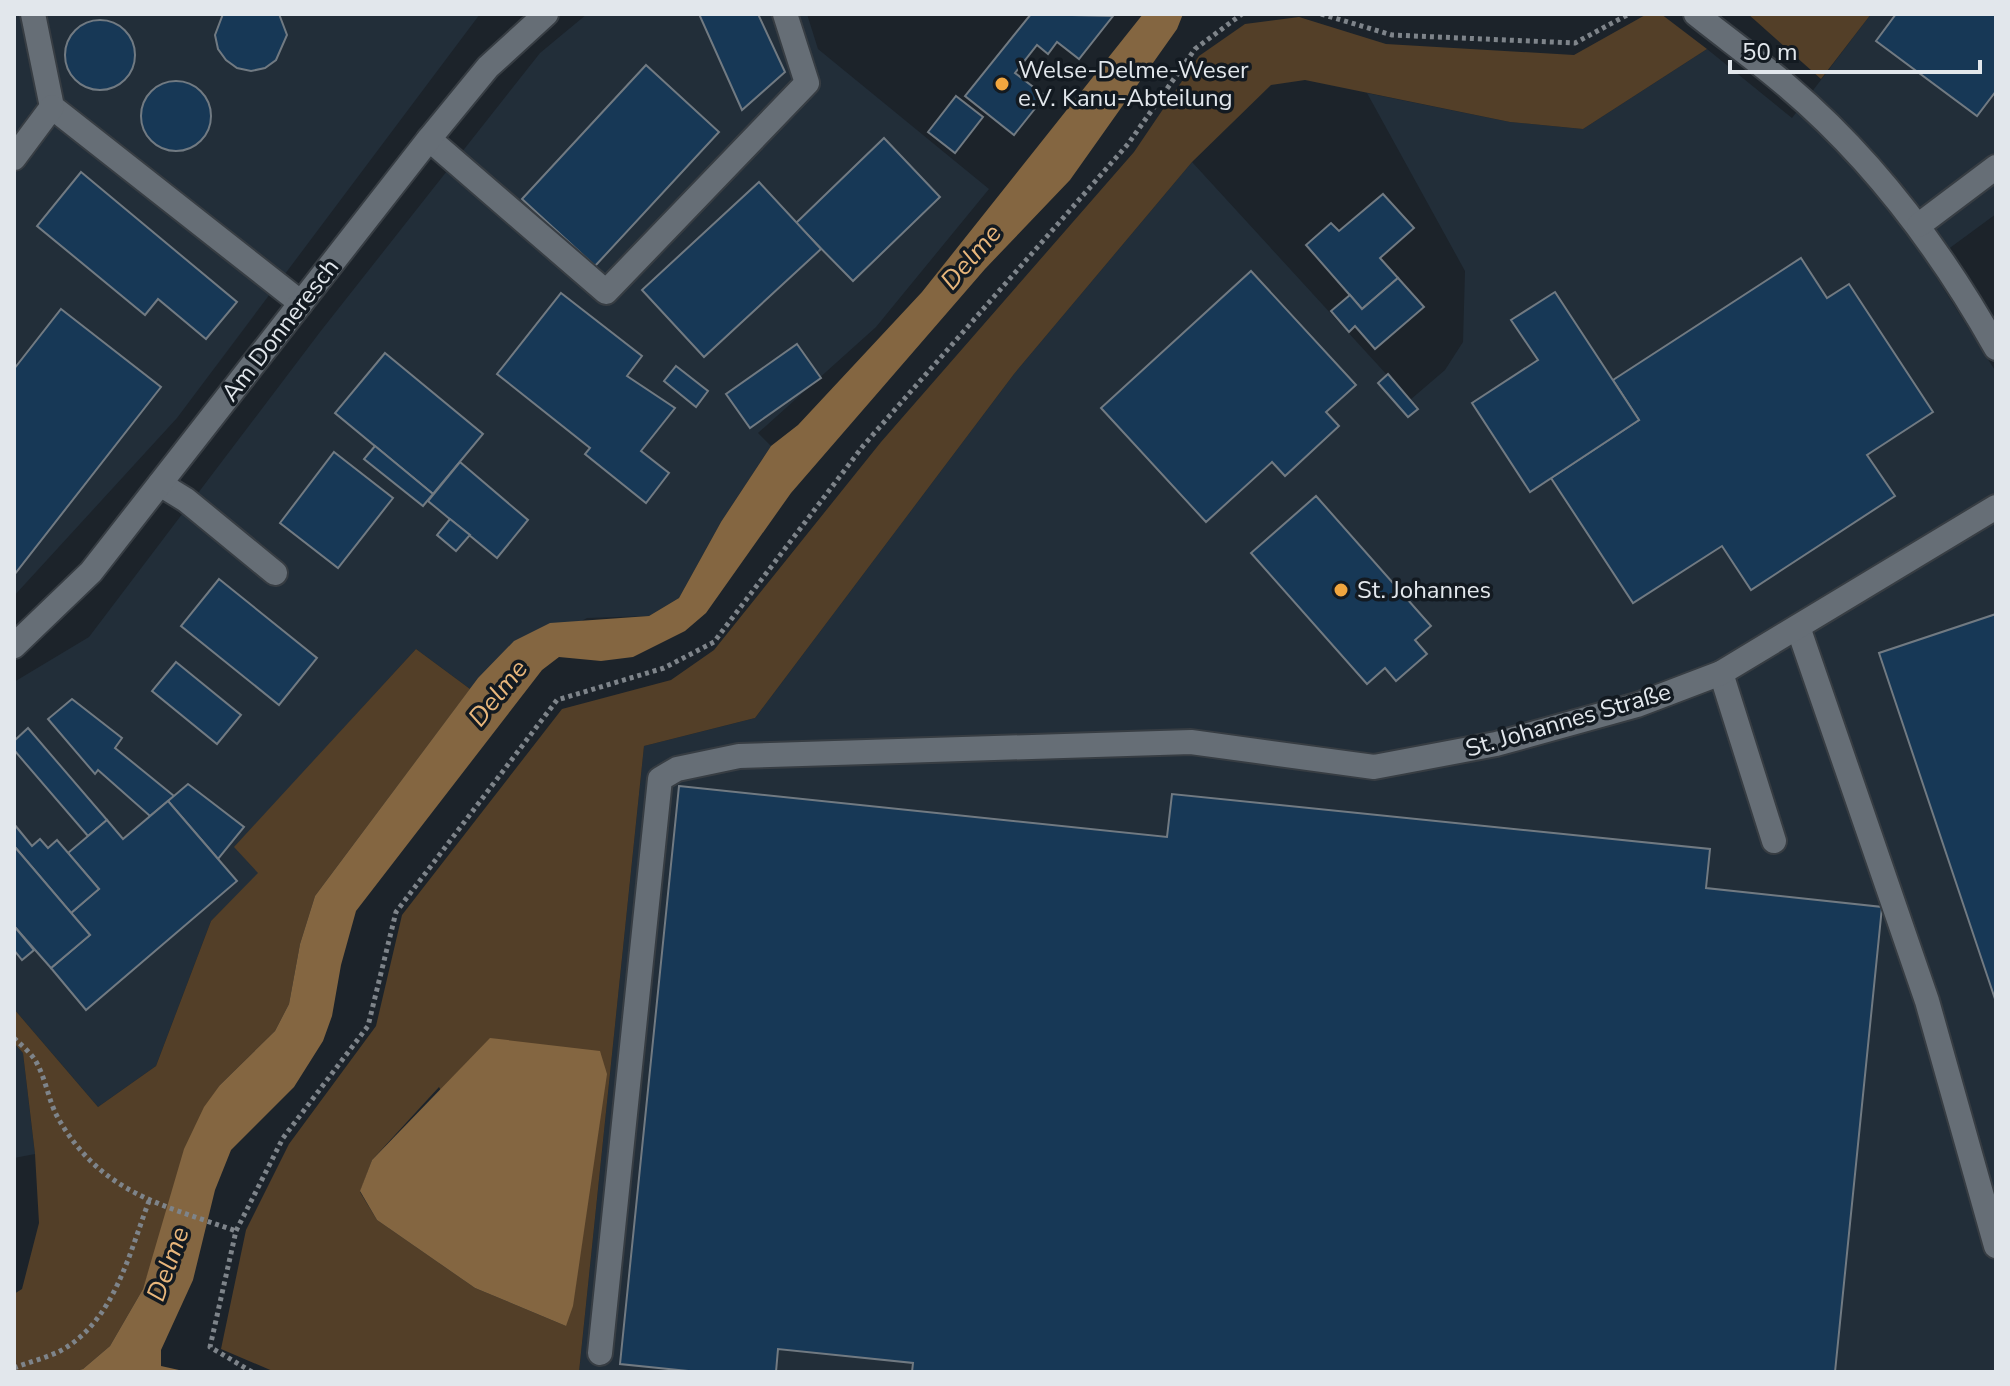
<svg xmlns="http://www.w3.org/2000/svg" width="2010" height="1386" viewBox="0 0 2010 1386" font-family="'Nunito Sans',sans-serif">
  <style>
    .built { fill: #222e39 }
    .green { fill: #533f28; fill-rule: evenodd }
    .water { fill: #846641 }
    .building { fill: #173856; stroke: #717a82; stroke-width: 2 }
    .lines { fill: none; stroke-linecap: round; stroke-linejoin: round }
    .minor-casing { stroke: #373d43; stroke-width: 28 }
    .path { stroke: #7e848a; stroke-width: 5; stroke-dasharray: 4 4; stroke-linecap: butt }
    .minor { stroke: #666e76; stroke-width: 24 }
    .poi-dot { fill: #f1a63f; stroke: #131a21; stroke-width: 3 }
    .labels { text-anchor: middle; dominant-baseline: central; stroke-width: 7; stroke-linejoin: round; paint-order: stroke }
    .poi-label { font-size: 24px; fill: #e2e7ec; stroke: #131a21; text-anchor: start }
    .street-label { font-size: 24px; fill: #e2e7ec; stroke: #131a21 }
    .water-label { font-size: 26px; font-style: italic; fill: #e8b67b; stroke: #131a21 }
  </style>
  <rect width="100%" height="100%" fill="#1c232a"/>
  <!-- built -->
  <g class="built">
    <path d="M 14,14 L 480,14 L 177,418 L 14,596 Z"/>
    <path d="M 587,14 L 807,14 L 818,49 L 989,189 L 876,327 L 758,433 L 771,446 L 721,522 L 679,598 L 649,616 L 587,618 L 478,678 L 470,689 L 416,649 L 235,847 L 259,873 L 211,921 L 156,1066 L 98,1107 L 14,1009 L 14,682 L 89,637 L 320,332 L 540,53 Z"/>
    <path d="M 1871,14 L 1996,14 L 1996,214 L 1928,264 L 1996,372 L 1996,1372 L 579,1372 L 644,746 L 755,718 L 1014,374 L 1192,162 L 1410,400 L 1445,370 L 1463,342 L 1465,271 L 1367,93 L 1510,122 L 1583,129 L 1707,49 L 1792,118 Z"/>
    <path d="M 14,1043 L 23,1053 L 35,1154 L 14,1158 Z"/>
  </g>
  <!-- green -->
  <g class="green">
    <path d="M 1647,14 L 1661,14 L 1707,49 L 1583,129 L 1510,122 L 1305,80 L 1271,85 L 1192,162 L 1014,374 L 755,718 L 644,746 L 579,1372 L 275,1372 L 221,1349 L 246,1230 L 289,1144 L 376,1026 L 402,915 L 562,709 L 671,680 L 714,650 L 881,442 L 1134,152 L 1199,56 L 1245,24 L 1299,17 L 1386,44 L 1574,55 ZM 439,1087 L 566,1326 L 475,1288 L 377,1220 L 360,1192 L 372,1160 Z"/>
    <path d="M 1748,14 L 1871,14 L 1821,79 Z"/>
    <path d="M 416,649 L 470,689 L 315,896 L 300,944 L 289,1004 L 275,1031 L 220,1085 L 163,1227 L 143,1289 L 110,1346 L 83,1369 L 72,1372 L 14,1372 L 14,1294 L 22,1289 L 39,1223 L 35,1154 L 23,1053 L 14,1043 L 14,1009 L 98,1107 L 156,1066 L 211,921 L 258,873 L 234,847 Z"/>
  </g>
  <!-- water -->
  <g class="water">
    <path d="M 1143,14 L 1183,14 L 1177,29 L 1070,180 L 985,269 L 791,493 L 706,613 L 685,631 L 633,657 L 601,661 L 559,657 L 542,670 L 356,911 L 341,965 L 332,1016 L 323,1041 L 294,1087 L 231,1150 L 215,1190 L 193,1280 L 161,1350 L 161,1366 L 188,1372 L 72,1372 L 83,1369 L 110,1346 L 143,1289 L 184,1149 L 204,1107 L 220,1085 L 275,1031 L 289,1004 L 300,944 L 315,896 L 478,678 L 514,641 L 550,623 L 649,616 L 679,598 L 721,522 L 771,446 L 798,425 L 922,292 Z"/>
    <path d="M 490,1038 L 600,1051 L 607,1074 L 573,1306 L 566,1326 L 475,1288 L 377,1220 L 360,1191 L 372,1160 Z"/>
  </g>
  <!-- building -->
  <g class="building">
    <path d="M 223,14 L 279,14 L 287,35 L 276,60 L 265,68 L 251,71 L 237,68 L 226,60 L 218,49 L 215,35 Z"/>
    <path d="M 699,14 L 758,14 L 785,72 L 742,110 Z"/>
    <path d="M 1031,14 L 1113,16 L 1079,59 L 1057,42 L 1048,54 L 1037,45 L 1015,73 L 1045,96 L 1014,135 L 965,96 Z"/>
    <path d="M 1896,14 L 1996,14 L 1996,91 L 1977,116 L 1876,41 Z"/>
    <circle cx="100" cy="55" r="35"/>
    <path d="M 646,65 L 719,132 L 595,266 L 522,199 Z"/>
    <circle cx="176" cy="116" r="35"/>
    <path d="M 956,96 L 983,117 L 955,153 L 928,132 Z"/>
    <path d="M 884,138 L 940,197 L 853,281 L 796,223 Z"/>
    <path d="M 81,172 L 237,302 L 206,339 L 158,299 L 145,315 L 37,226 Z"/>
    <path d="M 759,182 L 821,249 L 704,357 L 642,290 Z"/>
    <path d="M 1383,194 L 1414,228 L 1380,258 L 1398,278 L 1362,309 L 1306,245 L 1331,223 L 1339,231 Z"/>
    <path d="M 1801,258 L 1827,298 L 1849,284 L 1933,412 L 1867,455 L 1895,496 L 1751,590 L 1722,546 L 1633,603 L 1551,478 L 1639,420 L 1613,380 Z"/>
    <path d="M 1251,271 L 1356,385 L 1326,412 L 1339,426 L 1285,476 L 1272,462 L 1206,522 L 1101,408 Z"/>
    <path d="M 1398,278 L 1424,307 L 1375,349 L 1355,326 L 1349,332 L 1331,311 L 1350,295 L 1362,309 Z"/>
    <path d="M 1555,292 L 1639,420 L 1530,492 L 1472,403 L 1538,360 L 1511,320 Z"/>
    <path d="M 561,293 L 642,356 L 627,376 L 675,408 L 641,451 L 669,473 L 646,503 L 585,454 L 590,448 L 497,374 Z"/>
    <path d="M 61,309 L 161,387 L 14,575 L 14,369 Z"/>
    <path d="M 797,344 L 821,378 L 750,428 L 726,394 Z"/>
    <path d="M 385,353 L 483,434 L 433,494 L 335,413 Z"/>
    <path d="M 676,366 L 708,391 L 696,407 L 664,381 Z"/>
    <path d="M 1388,374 L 1418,409 L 1408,417 L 1378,383 Z"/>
    <path d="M 375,446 L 433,494 L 423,506 L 364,459 Z"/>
    <path d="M 334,452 L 393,498 L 338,568 L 280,523 Z"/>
    <path d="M 460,462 L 528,520 L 497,558 L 428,501 Z"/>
    <path d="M 1316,496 L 1431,626 L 1415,640 L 1427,654 L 1396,681 L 1385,668 L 1367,684 L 1251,553 Z"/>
    <path d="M 450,519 L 470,535 L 456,551 L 437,535 Z"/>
    <path d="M 219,579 L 317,658 L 279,705 L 181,626 Z"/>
    <path d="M 1996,614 L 1996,1002 L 1879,653 Z"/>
    <path d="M 176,662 L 241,715 L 217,744 L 152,691 Z"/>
    <path d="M 72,699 L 122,738 L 115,748 L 174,796 L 150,816 L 98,770 L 95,774 L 48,719 Z"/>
    <path d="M 28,728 L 107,820 L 88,836 L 14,750 L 14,741 Z"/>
    <path d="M 188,784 L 244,827 L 218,859 L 168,801 Z"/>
    <path d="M 679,786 L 1167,837 L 1172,794 L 1710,849 L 1706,888 L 1882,907 L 1835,1372 L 912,1372 L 913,1363 L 778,1349 L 776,1372 L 698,1372 L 620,1364 Z"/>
    <path d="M 168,801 L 237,881 L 86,1010 L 51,968 L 90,935 L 71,913 L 99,889 L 68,853 L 107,820 L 123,839 Z"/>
    <path d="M 14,824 L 32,846 L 40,839 L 48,848 L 57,840 L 99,889 L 71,913 L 14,846 Z"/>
    <path d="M 14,846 L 90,935 L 51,968 L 14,926 Z"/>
    <path d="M 14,926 L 34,950 L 22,960 L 14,950 Z"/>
  </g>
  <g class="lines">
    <defs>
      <g id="minor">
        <path d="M 33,14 L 52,107 L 301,303"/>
        <path d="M 1696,14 C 1726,38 1758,61 1787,86 C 1873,159 1941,250 1996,348"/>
        <path d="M 429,139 L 606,292 L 807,83 L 785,14"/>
        <path d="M 14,158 L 52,107"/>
        <path d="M 1919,225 L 1996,167"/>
        <path d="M 160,484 L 186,500 L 275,573"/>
        <path d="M 1798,627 L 1927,1001 L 1996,1246"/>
        <path d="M 14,646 L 91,572 L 429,139 L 488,67 L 546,14"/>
        <path d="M 1721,673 L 1774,841"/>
        <path d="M 600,1353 L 660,779 L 677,769 L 739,756 L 1191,742 L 1374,767 L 1496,744 L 1637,705 L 1721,673 L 1996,507"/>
      </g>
    </defs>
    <!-- minor casing -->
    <use href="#minor" class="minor-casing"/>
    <!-- path -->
    <g class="path">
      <path d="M 1321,14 L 1392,35 L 1575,43 L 1629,14"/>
      <path d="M 14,1038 C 21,1045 30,1052 35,1060 C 46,1078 48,1100 58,1118 C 101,1193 160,1204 236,1231"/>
      <path d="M 14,1368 C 29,1362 46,1358 60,1351 C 114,1322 129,1254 149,1201"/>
      <path d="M 252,1372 L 210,1347 L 236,1231 L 283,1138 L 368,1026 L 396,912 L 557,700 L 664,668 L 714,642 L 863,446 L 1128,144 L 1195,49 L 1242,14"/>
    </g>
    <!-- minor -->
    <use href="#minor" class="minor"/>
  </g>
  <!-- markers -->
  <g class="poi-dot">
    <circle cx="1002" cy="84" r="8"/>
    <circle cx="1341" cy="590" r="8"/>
  </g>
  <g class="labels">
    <!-- poi labels -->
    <g class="poi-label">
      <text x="1018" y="70">Welse-Delme-Weser<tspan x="1018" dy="28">e.V. Kanu-Abteilung</tspan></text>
      <text x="1357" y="590">St. Johannes</text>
    </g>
    <!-- street labels -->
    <g class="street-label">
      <text transform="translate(280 330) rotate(-52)">Am Donneresch</text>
      <text transform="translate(1568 720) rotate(-16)">St. Johannes Straße</text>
    </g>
    <!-- water labels -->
    <g class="water-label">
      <text transform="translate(971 257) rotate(-49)">Delme</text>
      <text transform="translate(498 693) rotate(-51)">Delme</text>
      <text transform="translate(168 1264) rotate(-70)">Delme</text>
    </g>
  </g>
  <!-- border -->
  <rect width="2010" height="1386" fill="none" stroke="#e2e7ec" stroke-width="32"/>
  <!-- scale -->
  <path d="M1730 60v12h250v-12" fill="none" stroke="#e2e7ec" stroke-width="4"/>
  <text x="1742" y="60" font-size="24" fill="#e2e7ec" stroke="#131a21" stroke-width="6" paint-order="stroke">50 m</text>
</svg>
